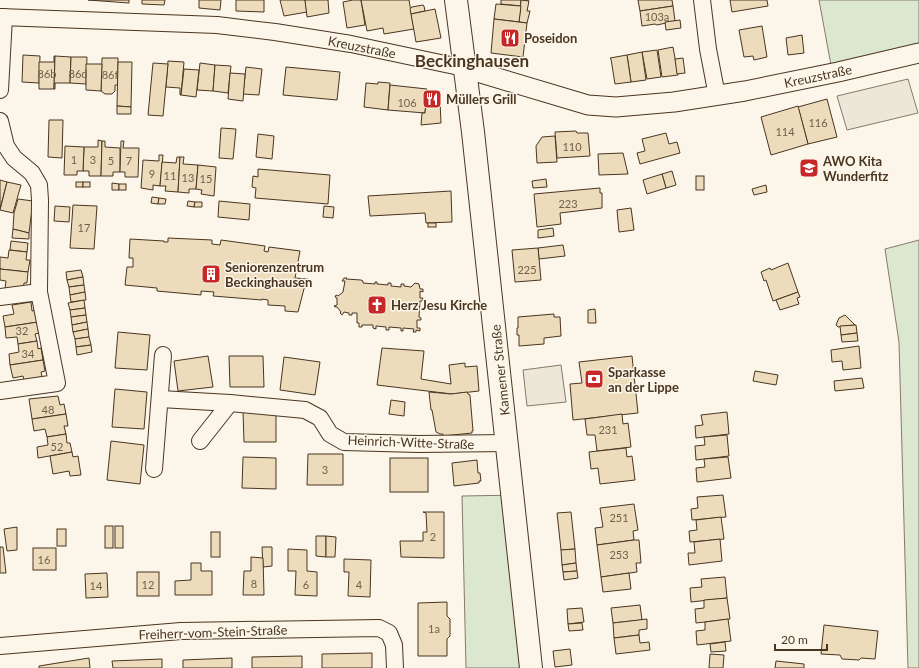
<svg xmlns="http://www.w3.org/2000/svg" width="919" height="668" viewBox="0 0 919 668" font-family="Lato,sans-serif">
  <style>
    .green { fill: #dce7d0; stroke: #887966 }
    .parking { fill: #ede7d9; stroke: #887966 }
    .building { fill: #ecdcbc; stroke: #4a3520 }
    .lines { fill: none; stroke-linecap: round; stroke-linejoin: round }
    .minor-casing { stroke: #4a3520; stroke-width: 18 }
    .tertiary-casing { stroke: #4a3520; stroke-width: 21 }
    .secondary-casing { stroke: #4a3520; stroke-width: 24 }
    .minor { stroke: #fbf6e9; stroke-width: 16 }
    .tertiary { stroke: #fbf6e9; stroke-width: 19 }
    .secondary { stroke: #fbf6e9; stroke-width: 22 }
    .labels { text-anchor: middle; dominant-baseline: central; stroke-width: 3; stroke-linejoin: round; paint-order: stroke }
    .number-label { font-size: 11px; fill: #725f47 }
    .poi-label { font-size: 13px; font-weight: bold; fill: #4a3520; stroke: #fbf6e9; text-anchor: start }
    .street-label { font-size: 13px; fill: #4a3520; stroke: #fbf6e9 }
    .district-label { font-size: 17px; font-weight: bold; fill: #4a3520; stroke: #fbf6e9 }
  </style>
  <rect width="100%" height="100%" fill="#fbf6e9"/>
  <!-- green -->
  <g class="green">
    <path d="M 819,0 L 919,0 L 919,44 L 831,65 Z"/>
    <path d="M 919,240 L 919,668 L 908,668 L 899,342 L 885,249 Z"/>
    <path d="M 522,495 L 535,668 L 466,668 L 462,496 Z"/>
  </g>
  <!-- parking -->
  <g class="parking">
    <path d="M 908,79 L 918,113 L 847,130 L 837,96 Z"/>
    <path d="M 561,365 L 566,402 L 527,406 L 523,370 Z"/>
  </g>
  <!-- building -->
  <g class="building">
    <path d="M 88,0 L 129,0 L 129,3 Z"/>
    <path d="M 142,0 L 165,0 L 164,5 L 142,4 Z"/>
    <path d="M 199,0 L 221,0 L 220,10 L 199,8 Z"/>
    <path d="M 236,0 L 264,0 L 264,12 L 236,11 Z"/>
    <path d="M 280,0 L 305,0 L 307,12 L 284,16 Z"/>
    <path d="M 305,0 L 328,0 L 329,13 L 307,17 Z"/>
    <path d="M 353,0 L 361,0 L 365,25 L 347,28 L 343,2 Z"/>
    <path d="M 361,0 L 409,0 L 414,29 L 384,34 L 383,28 L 367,31 Z"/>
    <path d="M 501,0 L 529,0 L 521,0 L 521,6 L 501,4 Z"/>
    <path d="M 521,0 L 529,1 L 527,11 L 530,11 L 527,23 L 519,22 Z"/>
    <path d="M 638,0 L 672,0 L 673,6 L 640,11 Z"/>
    <path d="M 730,0 L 767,0 L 768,6 L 732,12 Z"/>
    <path d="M 496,4 L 521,6 L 519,22 L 494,19 Z"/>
    <path d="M 423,5 L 424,6 L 425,11 L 411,14 L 410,9 L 412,7 Z"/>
    <path d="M 673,6 L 675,21 L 657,25 L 655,24 L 642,26 L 640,11 Z"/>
    <path d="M 435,9 L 441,38 L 416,42 L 411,14 Z"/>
    <path d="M 494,19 L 527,23 L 523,57 L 491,53 Z"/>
    <path d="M 680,20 L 681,28 L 666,30 L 665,22 Z"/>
    <path d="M 762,26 L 767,57 L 754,60 L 753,56 L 744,57 L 739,30 Z"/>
    <path d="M 802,35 L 804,53 L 788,55 L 786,38 Z"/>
    <path d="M 673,47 L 678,75 L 662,77 L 658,50 Z"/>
    <path d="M 657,50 L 661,77 L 647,79 L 642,52 Z"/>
    <path d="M 642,52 L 646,80 L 631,82 L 627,55 Z"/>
    <path d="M 23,55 L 40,56 L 39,83 L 22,82 Z"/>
    <path d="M 627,55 L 631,82 L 615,84 L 611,59 L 610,58 Z"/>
    <path d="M 54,56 L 55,56 L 54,89 L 39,89 L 39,62 L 54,62 Z"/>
    <path d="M 55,56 L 71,57 L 70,83 L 55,83 L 55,89 L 54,89 Z"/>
    <path d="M 71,57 L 87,57 L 86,84 L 70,83 Z"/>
    <path d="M 102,58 L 118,58 L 118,85 L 115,85 L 115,91 L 112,94 L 105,94 L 101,91 Z"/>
    <path d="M 683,58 L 685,73 L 677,74 L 675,59 Z"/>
    <path d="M 168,61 L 184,62 L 181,95 L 180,95 L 180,88 L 166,87 Z"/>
    <path d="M 118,62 L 132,62 L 131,107 L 117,106 Z"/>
    <path d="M 153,63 L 168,64 L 163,116 L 148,115 Z"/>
    <path d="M 200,63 L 215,65 L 213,91 L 197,90 Z"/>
    <path d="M 86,64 L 102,64 L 101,91 L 86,90 Z"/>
    <path d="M 215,65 L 231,66 L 228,93 L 213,91 Z"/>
    <path d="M 246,67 L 262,69 L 259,95 L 243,94 Z"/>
    <path d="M 286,67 L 340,72 L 337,100 L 283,95 Z"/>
    <path d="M 184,69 L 199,70 L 196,97 L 181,95 Z"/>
    <path d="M 230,73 L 245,74 L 243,101 L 228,99 Z"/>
    <path d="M 378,82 L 390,83 L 388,110 L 364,107 L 366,83 L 378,84 Z"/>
    <path d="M 390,85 L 427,89 L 425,113 L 388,110 Z"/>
    <path d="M 427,95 L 434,95 L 440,101 L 441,123 L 421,125 L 422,113 L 425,113 Z"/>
    <path d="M 827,99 L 837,137 L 808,144 L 798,107 Z"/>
    <path d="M 117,106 L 131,107 L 131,114 L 117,114 Z"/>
    <path d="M 798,106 L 808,144 L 771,155 L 761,117 Z"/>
    <path d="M 49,120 L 63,120 L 62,158 L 48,157 Z"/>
    <path d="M 221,128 L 236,129 L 233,159 L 219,158 Z"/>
    <path d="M 576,131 L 577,133 L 588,133 L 590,156 L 557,158 L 555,132 Z"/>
    <path d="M 666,133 L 669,144 L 677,142 L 680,153 L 640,164 L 637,153 L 645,151 L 642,139 Z"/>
    <path d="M 258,134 L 274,136 L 272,159 L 256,157 Z"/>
    <path d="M 555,136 L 557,162 L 537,163 L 536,146 L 542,137 Z"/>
    <path d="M 98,140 L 102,141 L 101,176 L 89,176 L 89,171 L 83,171 L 84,147 L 98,147 Z"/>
    <path d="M 102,141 L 105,141 L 105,147 L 120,148 L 120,172 L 113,172 L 113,176 L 101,176 Z"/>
    <path d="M 121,141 L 124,141 L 123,148 L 139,148 L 138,177 L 125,177 L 125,172 L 120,172 Z"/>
    <path d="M 65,146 L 84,147 L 83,171 L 77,171 L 77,175 L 64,175 Z"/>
    <path d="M 623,153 L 628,174 L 599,175 L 598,154 Z"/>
    <path d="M 159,155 L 163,155 L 160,186 L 153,185 L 153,190 L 141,188 L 143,160 L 159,161 Z"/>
    <path d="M 177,157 L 180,157 L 178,192 L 165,191 L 166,186 L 160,186 L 162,162 L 176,163 Z"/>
    <path d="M 180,157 L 184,157 L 183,164 L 198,165 L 196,189 L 189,189 L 189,193 L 178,192 Z"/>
    <path d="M 198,165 L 216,167 L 214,196 L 201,194 L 202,190 L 196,189 Z"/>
    <path d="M 258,169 L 330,175 L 328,204 L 255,198 L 256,188 L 252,187 L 253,176 L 258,177 Z"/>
    <path d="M 672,171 L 676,185 L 666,188 L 662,174 Z"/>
    <path d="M 662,174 L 666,188 L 647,194 L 643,180 Z"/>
    <rect x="696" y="176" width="8" height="14"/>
    <path d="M 546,179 L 547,187 L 533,188 L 532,181 Z"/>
    <path d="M 0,180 L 7,182 L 0,209 Z"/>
    <path d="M 7,182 L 21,185 L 13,213 L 0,210 Z"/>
    <rect x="76" y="182" width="7" height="5"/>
    <rect x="83" y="182" width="7" height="5"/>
    <path d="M 112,183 L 119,184 L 119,190 L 112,190 Z"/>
    <rect x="119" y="184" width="7" height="6"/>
    <path d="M 766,185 L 767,192 L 754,195 L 752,189 Z"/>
    <path d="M 600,188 L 600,193 L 602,193 L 602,208 L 560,213 L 561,224 L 537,227 L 534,194 Z"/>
    <path d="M 451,191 L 452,222 L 426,223 L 425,213 L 370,216 L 368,196 Z"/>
    <path d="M 152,197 L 159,198 L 158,204 L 151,203 Z"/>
    <path d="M 159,198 L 166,199 L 165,204 L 158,204 Z"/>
    <path d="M 18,199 L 33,201 L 29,233 L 13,229 L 14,213 Z"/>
    <path d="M 188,201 L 195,202 L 194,207 L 187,206 Z"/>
    <path d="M 219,201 L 250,204 L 249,220 L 218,217 Z"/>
    <path d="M 195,202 L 202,202 L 202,207 L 194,207 Z"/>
    <path d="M 73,205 L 97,206 L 94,249 L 70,248 Z"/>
    <path d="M 55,206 L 70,207 L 69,222 L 54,221 Z"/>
    <path d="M 324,206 L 334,207 L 333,218 L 323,217 Z"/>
    <path d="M 631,208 L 634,230 L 619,232 L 617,210 Z"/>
    <rect x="428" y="223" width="8" height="4"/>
    <path d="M 553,228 L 554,236 L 538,238 L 538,230 Z"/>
    <path d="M 13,229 L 29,233 L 29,239 L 12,238 Z"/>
    <path d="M 168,238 L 212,240 L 212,244 L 220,245 L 221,240 L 265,246 L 264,251 L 268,252 L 269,247 L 300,251 L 295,278 L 308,279 L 308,281 L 306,281 L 298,312 L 285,311 L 285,306 L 268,305 L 268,300 L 262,299 L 262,300 L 213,296 L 214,292 L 201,291 L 201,295 L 157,291 L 157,288 L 125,285 L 127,267 L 133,267 L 133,258 L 129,258 L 130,239 L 164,241 L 164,242 L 168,242 Z"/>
    <path d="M 11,241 L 28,243 L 27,252 L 10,250 Z"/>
    <path d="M 563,245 L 565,256 L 539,259 L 538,248 Z"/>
    <path d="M 538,248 L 541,280 L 515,282 L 512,250 Z"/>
    <path d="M 9,250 L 27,252 L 26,260 L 30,260 L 28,272 L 0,269 L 0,257 L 8,258 Z"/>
    <path d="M 788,263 L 798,292 L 773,301 L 766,280 L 764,281 L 761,272 L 770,268 L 771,270 Z"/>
    <path d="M 0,269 L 28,272 L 27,283 L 24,283 L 23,291 L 5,289 L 6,281 L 0,280 Z"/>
    <path d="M 81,270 L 83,277 L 67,280 L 66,272 Z"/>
    <path d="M 83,277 L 84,285 L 69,287 L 67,280 Z"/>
    <path d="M 344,278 L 347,278 L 346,279 L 361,280 L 363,281 L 363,283 L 375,284 L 375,282 L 377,282 L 377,284 L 388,285 L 388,283 L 391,283 L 391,286 L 401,287 L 401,284 L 404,284 L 404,286 L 411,287 L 415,283 L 419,284 L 420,289 L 423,289 L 423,292 L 420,291 L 420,298 L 423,298 L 422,301 L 420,301 L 419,317 L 421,318 L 421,320 L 417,320 L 417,328 L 420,328 L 420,331 L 416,330 L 416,332 L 413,332 L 414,329 L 403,328 L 403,331 L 401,331 L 401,328 L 389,327 L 389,330 L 386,330 L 386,327 L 376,326 L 376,329 L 373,328 L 373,325 L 362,325 L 362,327 L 359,327 L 359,323 L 357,323 L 357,313 L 352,313 L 352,315 L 349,315 L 349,313 L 344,312 L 342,315 L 340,313 L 341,312 L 337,307 L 335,307 L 334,306 L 337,305 L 337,298 L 335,297 L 336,295 L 338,296 L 343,292 L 345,281 L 342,281 Z"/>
    <path d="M 84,285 L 85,292 L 70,295 L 69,287 Z"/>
    <path d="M 85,292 L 86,300 L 71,302 L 70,295 Z"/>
    <path d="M 798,292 L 800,297 L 797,298 L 799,304 L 780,310 L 776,300 Z"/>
    <path d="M 84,300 L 85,308 L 70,310 L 68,303 Z"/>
    <path d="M 31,302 L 32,311 L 36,310 L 38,322 L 5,327 L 3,316 L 14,314 L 12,305 Z"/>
    <path d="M 85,308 L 86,315 L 71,317 L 70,310 Z"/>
    <path d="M 595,309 L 596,323 L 588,323 L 588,310 Z"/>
    <path d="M 554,314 L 554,317 L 560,317 L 561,336 L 544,338 L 544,344 L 519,346 L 519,335 L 517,335 L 517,328 L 518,328 L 518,317 Z"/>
    <path d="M 86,315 L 87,322 L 72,325 L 71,317 Z"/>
    <path d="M 845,315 L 855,325 L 838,327 L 836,325 L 839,318 Z"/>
    <path d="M 38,322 L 39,333 L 35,334 L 37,341 L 18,344 L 17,337 L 6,338 L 5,327 Z"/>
    <path d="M 87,322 L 88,329 L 73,332 L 72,325 Z"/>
    <path d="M 856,325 L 857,333 L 841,335 L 840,326 Z"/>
    <path d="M 88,329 L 89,337 L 75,339 L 73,332 Z"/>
    <path d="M 118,332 L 150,335 L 147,370 L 115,368 Z"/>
    <path d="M 857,333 L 858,341 L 842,342 L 841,335 Z"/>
    <path d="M 89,337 L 91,345 L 76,347 L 75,339 Z"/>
    <path d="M 37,341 L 38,349 L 41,348 L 43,360 L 10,365 L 9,354 L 19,352 L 18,344 Z"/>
    <path d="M 91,345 L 92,352 L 77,355 L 76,347 Z"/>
    <path d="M 859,346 L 861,368 L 843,370 L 842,361 L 832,362 L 831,350 Z"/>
    <path d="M 382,348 L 424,351 L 421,379 L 451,384 L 449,365 L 465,363 L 465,367 L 477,366 L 479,391 L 452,394 L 377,385 Z"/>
    <path d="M 208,356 L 213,387 L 178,391 L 174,361 Z"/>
    <path d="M 229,356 L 263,356 L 264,387 L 230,387 Z"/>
    <path d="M 632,356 L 638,413 L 573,420 L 570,384 L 582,383 L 579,362 Z"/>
    <path d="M 284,357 L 320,362 L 315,395 L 280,390 Z"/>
    <path d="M 43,360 L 45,371 L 41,372 L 43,381 L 25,384 L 23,376 L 13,378 L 10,365 Z"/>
    <path d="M 755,371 L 778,375 L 776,385 L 753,381 Z"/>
    <path d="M 862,378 L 864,388 L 835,391 L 834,381 Z"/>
    <path d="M 115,389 L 147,392 L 144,429 L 112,427 Z"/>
    <path d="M 429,392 L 451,394 L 467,392 L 468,394 L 470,395 L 473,431 L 472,431 L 472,433 L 443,436 L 443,434 L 440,434 L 436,432 L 432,410 L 431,410 Z"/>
    <path d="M 58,396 L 60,405 L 64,404 L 66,414 L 32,419 L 29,399 Z"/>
    <path d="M 391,400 L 405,402 L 404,416 L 389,414 Z"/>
    <path d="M 243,412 L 276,412 L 276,442 L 244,442 Z"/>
    <path d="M 727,412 L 729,434 L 696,438 L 695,426 L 703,425 L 701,415 Z"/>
    <path d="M 66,414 L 68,426 L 64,426 L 66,434 L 47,437 L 45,429 L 34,431 L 32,419 Z"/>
    <path d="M 622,414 L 623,424 L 628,423 L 631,447 L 597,451 L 595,435 L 587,435 L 585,419 Z"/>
    <path d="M 66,434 L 67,443 L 70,443 L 72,452 L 38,458 L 37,447 L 48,445 L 47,437 Z"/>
    <path d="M 727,435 L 729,456 L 696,460 L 695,446 L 705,445 L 704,437 Z"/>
    <path d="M 111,441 L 144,445 L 140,484 L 107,480 Z"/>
    <path d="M 626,448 L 627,457 L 632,456 L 635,480 L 600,484 L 598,468 L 591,469 L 589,452 Z"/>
    <path d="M 72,452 L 73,457 L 78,456 L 81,475 L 70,476 L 69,471 L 53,474 L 50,456 Z"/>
    <path d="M 308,454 L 343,454 L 343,485 L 307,485 Z"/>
    <path d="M 243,457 L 276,458 L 276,489 L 242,488 Z"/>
    <path d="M 728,457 L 731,478 L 697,482 L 696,468 L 705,467 L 704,459 Z"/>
    <rect x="390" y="458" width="38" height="34"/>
    <path d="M 477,460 L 478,473 L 480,473 L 481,481 L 479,481 L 479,483 L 454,486 L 452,463 Z"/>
    <path d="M 723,495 L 726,517 L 692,520 L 691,509 L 698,508 L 697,497 Z"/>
    <path d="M 634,504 L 638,530 L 633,531 L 634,540 L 597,545 L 595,528 L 603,527 L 600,508 Z"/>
    <path d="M 423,512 L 444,512 L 444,558 L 401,557 L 400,541 L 423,541 L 423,532 L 427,532 L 426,513 Z"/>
    <path d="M 571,512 L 575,549 L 561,550 L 557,513 Z"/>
    <path d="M 721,517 L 724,539 L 690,542 L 689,531 L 697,530 L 696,520 Z"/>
    <rect x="105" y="526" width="8" height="22"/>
    <rect x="115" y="526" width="8" height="22"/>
    <path d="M 17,527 L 17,550 L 7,551 L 4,529 Z"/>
    <rect x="57" y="529" width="9" height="17"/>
    <rect x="211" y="532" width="9" height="25"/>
    <path d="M 316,536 L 326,536 L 326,557 L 316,556 Z"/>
    <path d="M 326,536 L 336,537 L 335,557 L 326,557 Z"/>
    <path d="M 720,539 L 722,561 L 689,565 L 688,553 L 695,553 L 694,542 Z"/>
    <path d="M 634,540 L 639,540 L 641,563 L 636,563 L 637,572 L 601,577 L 597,545 Z"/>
    <path d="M 0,547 L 3,547 L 6,573 L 0,573 Z"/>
    <path d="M 262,547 L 272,547 L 272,566 L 263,567 Z"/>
    <rect x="33" y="548" width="23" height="22"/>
    <path d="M 288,549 L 307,550 L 307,571 L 317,572 L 317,596 L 295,595 L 296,571 L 288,571 Z"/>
    <path d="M 575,549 L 576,563 L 562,565 L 561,550 Z"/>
    <path d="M 251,557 L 263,558 L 264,595 L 243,595 L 244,571 L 251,571 Z"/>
    <path d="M 344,559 L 371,560 L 370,597 L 348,596 L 349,572 L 344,572 Z"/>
    <path d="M 191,563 L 201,563 L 201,571 L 212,571 L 212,595 L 175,595 L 175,581 L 191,580 Z"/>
    <path d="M 576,563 L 577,571 L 563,572 L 562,565 Z"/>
    <path d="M 577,571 L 578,578 L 564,580 L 563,572 Z"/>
    <rect x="137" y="572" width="22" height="24"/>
    <path d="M 107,573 L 108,597 L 86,598 L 85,574 Z"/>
    <path d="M 629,573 L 631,589 L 603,592 L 601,577 Z"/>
    <path d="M 725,577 L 727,598 L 691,602 L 690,588 L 702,587 L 701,579 Z"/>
    <path d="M 727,598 L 730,619 L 696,623 L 695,609 L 704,608 L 704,600 Z"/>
    <path d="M 447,602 L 447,616 L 450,619 L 450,636 L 447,639 L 447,656 L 418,656 L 418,603 Z"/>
    <path d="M 640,605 L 642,620 L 613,623 L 611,608 Z"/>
    <path d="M 582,608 L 584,622 L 568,624 L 567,609 Z"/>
    <path d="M 647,619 L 647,629 L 639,630 L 639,635 L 614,638 L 613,623 Z"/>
    <path d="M 728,619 L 731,641 L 697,645 L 696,631 L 705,630 L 705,622 Z"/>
    <path d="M 582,623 L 583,630 L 569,631 L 568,624 Z"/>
    <path d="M 824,625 L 878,631 L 875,659 L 861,658 L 859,660 L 842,659 L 840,655 L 821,654 Z"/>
    <path d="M 639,635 L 640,643 L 649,642 L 650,650 L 616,654 L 614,638 Z"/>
    <path d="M 725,642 L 726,651 L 711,652 L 710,644 Z"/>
    <path d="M 570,649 L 572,665 L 555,667 L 553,651 Z"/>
    <path d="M 372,653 L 372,668 L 322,668 L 322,654 Z"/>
    <path d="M 710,654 L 724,655 L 723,668 L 709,668 Z"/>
    <path d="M 302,656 L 302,668 L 252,668 L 252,657 Z"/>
    <path d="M 89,658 L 90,668 L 39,668 L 39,666 Z"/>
    <path d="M 232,658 L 232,668 L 183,668 L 183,660 Z"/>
    <path d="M 162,659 L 162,668 L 113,668 L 112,661 Z"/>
    <path d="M 776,661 L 804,664 L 804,668 L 775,668 Z"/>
  </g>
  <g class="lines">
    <defs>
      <g id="minor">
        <path d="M 702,0 L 708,49 L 717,96"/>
        <path d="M 0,17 L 217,25 L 275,32 L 351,44 L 464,68"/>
        <path d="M 0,90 L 4,17"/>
        <path d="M 0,121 L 6,146 L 14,158 L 32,173 L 39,185 L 40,200 L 39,292 L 57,383 L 0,391"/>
        <path d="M 0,297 L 39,292"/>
        <path d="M 160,399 L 230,403 L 305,410 L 320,418 L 330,434 L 344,442 L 418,444 L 508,443"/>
        <path d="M 200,441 L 230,403"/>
        <path d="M 154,469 L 163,355"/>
        <path d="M 0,646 L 181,631 L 379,628 L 389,633 L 394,645 L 395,668"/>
      </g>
      <path id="tertiary" d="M 464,68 L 588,105 L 616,107 L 674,102 L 745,91 L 838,72 L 919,53"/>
      <path id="secondary" d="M 456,0 L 473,132 L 531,668"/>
    </defs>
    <!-- minor casing -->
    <use href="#minor" class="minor-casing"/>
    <!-- tertiary casing -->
    <use href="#tertiary" class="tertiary-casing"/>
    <!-- secondary casing -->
    <use href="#secondary" class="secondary-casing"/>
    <!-- minor -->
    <use href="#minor" class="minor"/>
    <!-- tertiary -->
    <use href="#tertiary" class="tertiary"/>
    <!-- secondary -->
    <use href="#secondary" class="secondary"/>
  </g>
  <!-- icons -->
  <defs>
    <symbol id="restaurant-square" viewBox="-11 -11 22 22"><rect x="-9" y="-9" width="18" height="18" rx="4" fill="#c62828" stroke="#fbf6e9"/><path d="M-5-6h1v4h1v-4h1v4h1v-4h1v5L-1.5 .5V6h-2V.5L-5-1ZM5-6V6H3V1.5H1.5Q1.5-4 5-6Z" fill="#fff"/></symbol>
    <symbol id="school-square" viewBox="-11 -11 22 22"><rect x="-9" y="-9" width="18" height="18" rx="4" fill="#c62828" stroke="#fbf6e9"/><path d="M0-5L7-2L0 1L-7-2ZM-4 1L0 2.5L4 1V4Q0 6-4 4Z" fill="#fff"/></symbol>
    <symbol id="building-square" viewBox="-11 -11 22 22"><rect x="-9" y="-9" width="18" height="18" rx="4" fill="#c62828" stroke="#fbf6e9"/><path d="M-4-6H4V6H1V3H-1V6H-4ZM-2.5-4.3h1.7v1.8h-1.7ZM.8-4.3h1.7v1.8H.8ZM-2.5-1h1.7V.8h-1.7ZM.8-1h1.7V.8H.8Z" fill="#fff"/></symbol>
    <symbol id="church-square" viewBox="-11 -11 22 22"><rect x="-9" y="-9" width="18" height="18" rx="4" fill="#c62828" stroke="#fbf6e9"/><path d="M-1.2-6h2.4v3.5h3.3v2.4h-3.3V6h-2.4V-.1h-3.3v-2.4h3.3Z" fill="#fff"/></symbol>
    <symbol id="bank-square" viewBox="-11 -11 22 22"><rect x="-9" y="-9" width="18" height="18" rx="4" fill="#c62828" stroke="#fbf6e9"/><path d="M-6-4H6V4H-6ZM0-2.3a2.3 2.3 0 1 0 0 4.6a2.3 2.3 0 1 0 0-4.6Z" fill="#fff"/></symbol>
  </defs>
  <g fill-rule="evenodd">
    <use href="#restaurant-square" x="499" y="27" width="22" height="22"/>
    <use href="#restaurant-square" x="421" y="88" width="22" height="22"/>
    <use href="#school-square" x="798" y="157" width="22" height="22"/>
    <use href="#building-square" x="200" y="263" width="22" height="22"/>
    <use href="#church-square" x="366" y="294" width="22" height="22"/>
    <use href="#bank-square" x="583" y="368" width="22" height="22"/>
  </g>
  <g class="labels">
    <!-- number labels -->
    <g class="number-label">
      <text x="657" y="16">103a</text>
      <text x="47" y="73">86b</text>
      <text x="78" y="73">86d</text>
      <text x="110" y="74">86f</text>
      <text x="407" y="102">106</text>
      <text x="818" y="122">116</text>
      <text x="785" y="131">114</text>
      <text x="572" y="146">110</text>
      <text x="74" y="159">1</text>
      <text x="93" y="159">3</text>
      <text x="111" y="160">5</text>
      <text x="129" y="160">7</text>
      <text x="152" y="173">9</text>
      <text x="170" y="175">11</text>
      <text x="188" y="177">13</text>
      <text x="206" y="178">15</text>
      <text x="568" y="203">223</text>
      <text x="84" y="227">17</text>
      <text x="527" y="269">225</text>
      <text x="22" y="330">32</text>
      <text x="28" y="353">34</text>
      <text x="48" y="409">48</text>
      <text x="608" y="429">231</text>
      <text x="57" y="446">52</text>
      <text x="325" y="469">3</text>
      <text x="619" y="517">251</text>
      <text x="433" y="536">2</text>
      <text x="619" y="554">253</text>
      <text x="44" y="559">16</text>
      <text x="254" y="583">8</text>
      <text x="148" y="584">12</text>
      <text x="306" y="584">6</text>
      <text x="359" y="584">4</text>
      <text x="96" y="585">14</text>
      <text x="434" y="628">1a</text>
    </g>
    <!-- poi labels -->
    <g class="poi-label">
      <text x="524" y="38">Poseidon</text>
      <text x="446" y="99">Müllers Grill</text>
      <text x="823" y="161">AWO Kita<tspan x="823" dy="15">Wunderfitz</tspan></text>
      <text x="225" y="267">Seniorenzentrum<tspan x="225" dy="15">Beckinghausen</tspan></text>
      <text x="391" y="305">Herz Jesu Kirche</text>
      <text x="608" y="372">Sparkasse<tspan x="608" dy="15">an der Lippe</tspan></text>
    </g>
    <!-- street labels -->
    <g class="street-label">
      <text transform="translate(362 47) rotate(11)">Kreuzstraße</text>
      <text transform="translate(818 76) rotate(-12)">Kreuzstraße</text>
      <text transform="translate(500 370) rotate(-96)">Kamener Straße</text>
      <text transform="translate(411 442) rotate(2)">Heinrich-Witte-Straße</text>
      <text transform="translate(213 632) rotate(-2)">Freiherr-vom-Stein-Straße</text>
    </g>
    <!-- district labels -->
    <g class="district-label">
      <text x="472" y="60">Beckinghausen</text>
    </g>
  </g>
  <!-- scale -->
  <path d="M775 644v6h52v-6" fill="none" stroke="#4a3520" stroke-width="2"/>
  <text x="781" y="644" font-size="12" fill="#4a3520" stroke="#fbf6e9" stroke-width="3" paint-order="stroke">20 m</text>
</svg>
